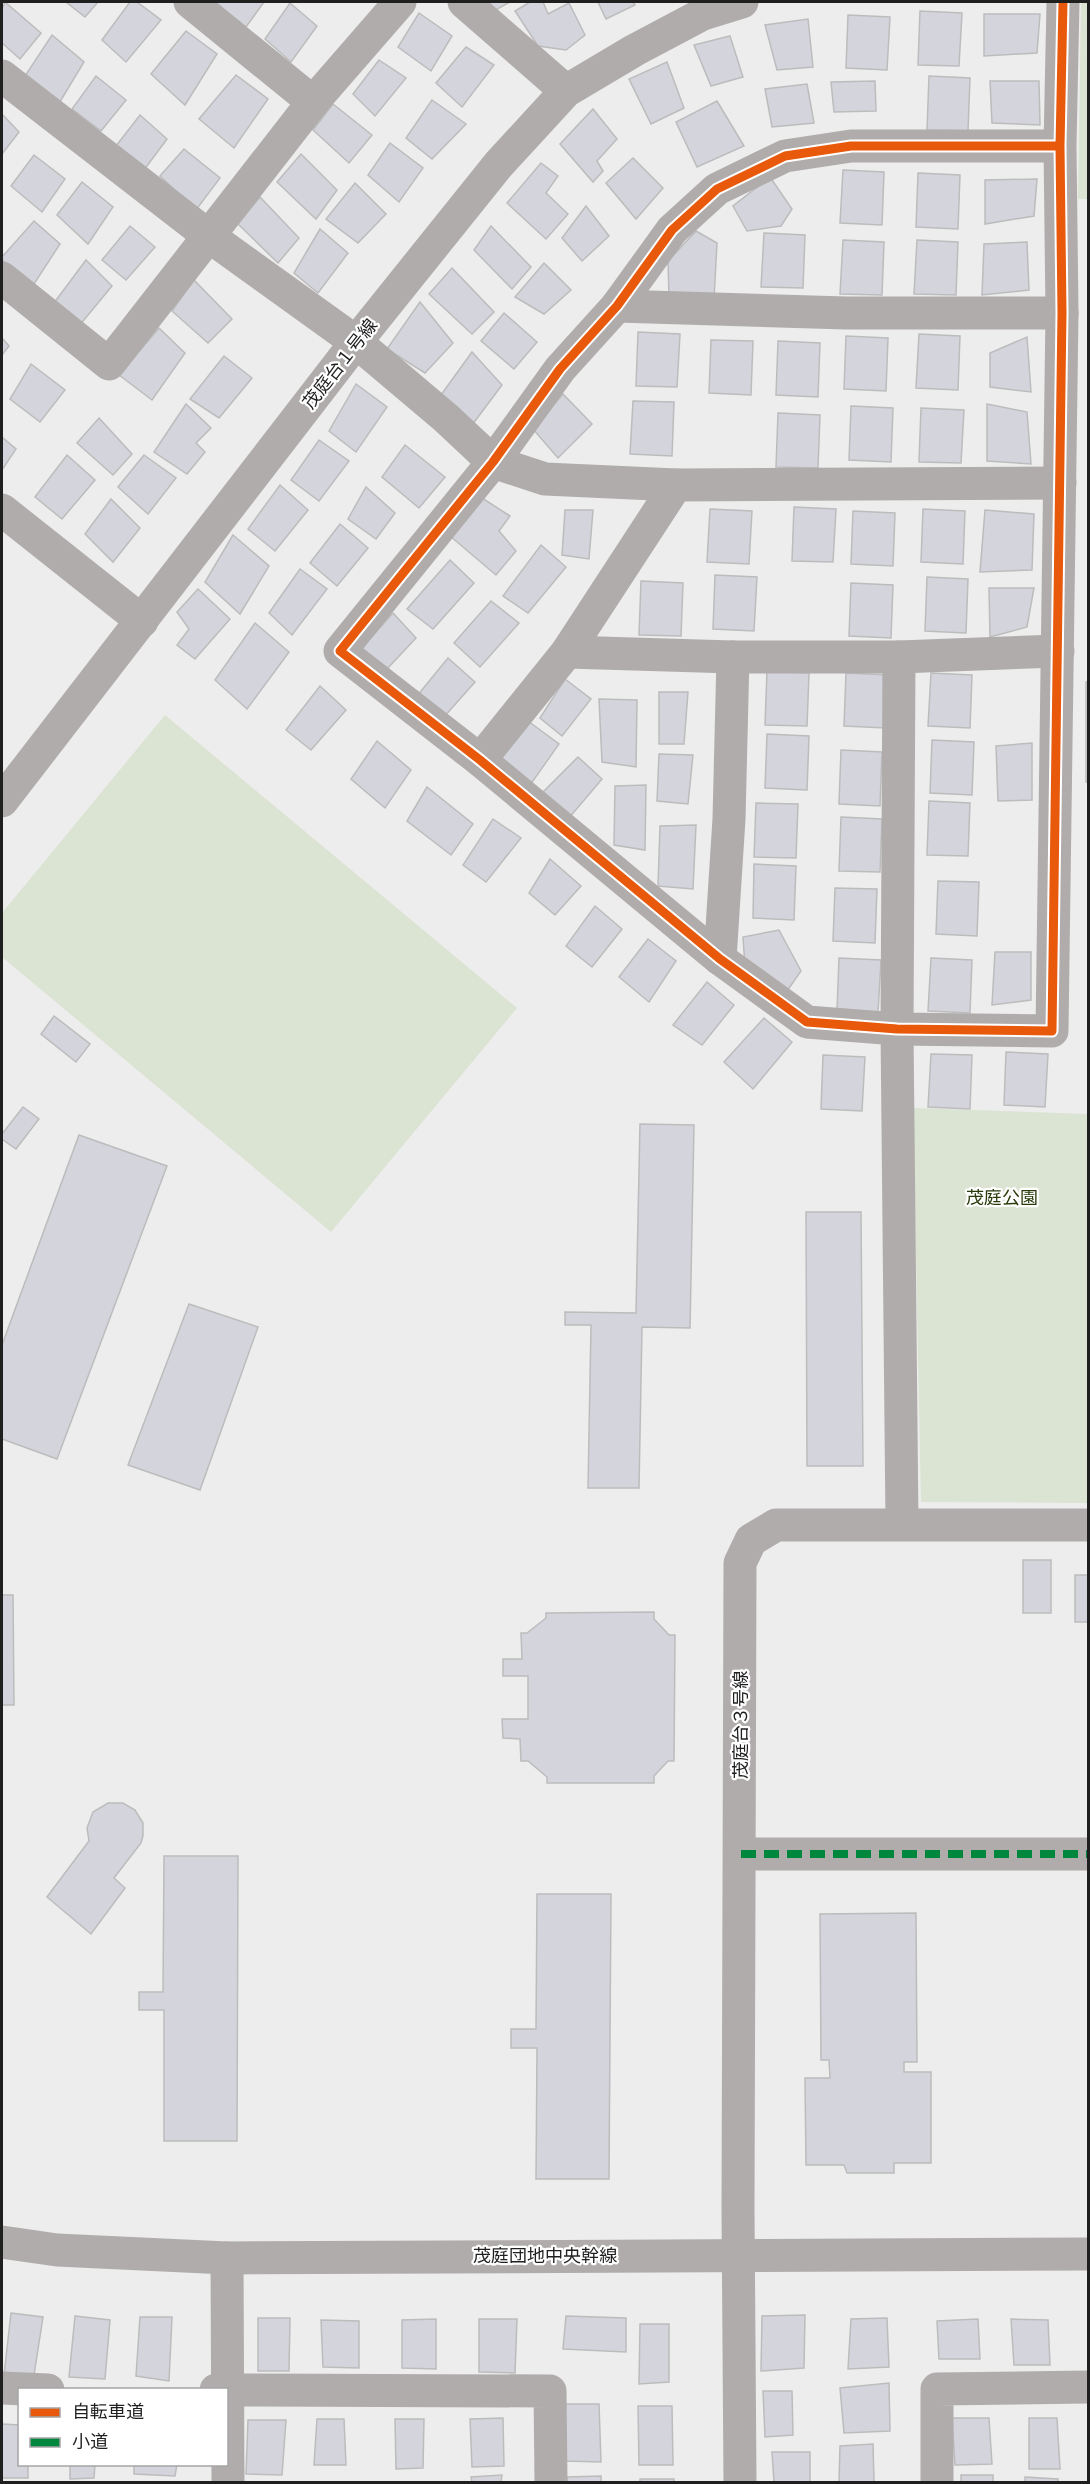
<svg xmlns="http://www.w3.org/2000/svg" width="1090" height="2484" viewBox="0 0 1090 2484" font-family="'Fira Sans Condensed','Noto Sans JP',sans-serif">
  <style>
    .green { fill: #dbe3d2 }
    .building { fill: #d4d5dc; stroke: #bcbcbd; stroke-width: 1.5 }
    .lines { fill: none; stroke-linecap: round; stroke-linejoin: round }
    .minor { stroke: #b0acab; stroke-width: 33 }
    .quiet { stroke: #00873e; stroke-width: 8; stroke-dasharray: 15 8; stroke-linecap: butt }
    .cycleway-casing { stroke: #fff; stroke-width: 13 }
    .cycleway { stroke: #e8590c; stroke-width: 9 }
    .labels { text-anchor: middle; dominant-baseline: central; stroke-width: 4.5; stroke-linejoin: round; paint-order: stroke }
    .street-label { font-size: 18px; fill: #1f1f20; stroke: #fff }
    .park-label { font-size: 18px; fill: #293b0a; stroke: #fff }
  </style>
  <rect width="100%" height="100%" fill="#ededee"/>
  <!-- green -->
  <g class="green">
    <path d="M 1081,2 L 1088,2 L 1088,199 L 1078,199 Z"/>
    <path d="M 165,715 L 517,1008 L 331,1232 L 2,957 L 2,913 Z"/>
    <path d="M 913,1108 L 1088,1114 L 1088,1503 L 921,1502 Z"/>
  </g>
  <!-- building -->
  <g class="building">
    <path d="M 5,2 L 41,33 L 20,59 L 2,43 L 2,9 Z"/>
    <path d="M 66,2 L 98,2 L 85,17 Z"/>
    <path d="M 130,2 L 137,2 L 161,20 L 126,62 L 102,40 Z"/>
    <path d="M 215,2 L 264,2 L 246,27 Z"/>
    <path d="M 487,2 L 510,2 L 492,12 Z"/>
    <path d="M 530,2 L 543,2 L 548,14 L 569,3 L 585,35 L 566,50 L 538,46 L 515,11 Z"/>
    <path d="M 598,2 L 633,2 L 635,5 L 606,19 Z"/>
    <path d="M 290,3 L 317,26 L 291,62 L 265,39 Z"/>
    <path d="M 920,11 L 962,13 L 959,66 L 918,65 Z"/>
    <path d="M 419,13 L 452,36 L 431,71 L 398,47 Z"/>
    <path d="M 984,14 L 1040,14 L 1037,53 L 984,56 Z"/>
    <path d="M 848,15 L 890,17 L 887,70 L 846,68 Z"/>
    <path d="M 808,19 L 813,67 L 777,70 L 765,25 Z"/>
    <path d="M 186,31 L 217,54 L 185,105 L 151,74 Z"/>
    <path d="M 52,35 L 84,62 L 58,105 L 25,76 Z"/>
    <path d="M 730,36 L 743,77 L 711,86 L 694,45 Z"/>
    <path d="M 466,47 L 494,65 L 462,107 L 436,83 Z"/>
    <path d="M 379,60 L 406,78 L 375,116 L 353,94 Z"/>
    <path d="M 667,62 L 684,108 L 651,124 L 629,79 Z"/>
    <path d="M 236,75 L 268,99 L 234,148 L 199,119 Z"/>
    <path d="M 96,76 L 126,100 L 101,131 L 72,109 Z"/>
    <path d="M 929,76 L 970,78 L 968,131 L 927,130 Z"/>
    <path d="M 875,81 L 876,111 L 834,112 L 831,82 Z"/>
    <path d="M 990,81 L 1039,81 L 1040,125 L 992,123 Z"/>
    <path d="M 807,84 L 814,123 L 772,127 L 765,89 Z"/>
    <path d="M 432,100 L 466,124 L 432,159 L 406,138 Z"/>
    <path d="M 717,101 L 744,146 L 697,167 L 676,122 Z"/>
    <path d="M 333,104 L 372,135 L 349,163 L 313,130 Z"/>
    <path d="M 593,109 L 617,139 L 597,161 L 603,171 L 593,182 L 560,144 Z"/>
    <path d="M 2,114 L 19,132 L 2,154 Z"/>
    <path d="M 140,115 L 167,139 L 144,170 L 116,146 Z"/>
    <path d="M 390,143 L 423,168 L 399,202 L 368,175 Z"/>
    <path d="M 184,149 L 220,178 L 196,210 L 160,176 Z"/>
    <path d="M 301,154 L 337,190 L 316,219 L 277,182 Z"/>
    <path d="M 34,155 L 65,179 L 42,212 L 11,186 Z"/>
    <path d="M 633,158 L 663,188 L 636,219 L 606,183 Z"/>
    <path d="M 541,163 L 558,176 L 546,193 L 568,214 L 546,239 L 507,203 Z"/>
    <path d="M 843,170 L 884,172 L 882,225 L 840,223 Z"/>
    <path d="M 918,173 L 960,175 L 958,229 L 916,227 Z"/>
    <path d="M 770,177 L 792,209 L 781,226 L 747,231 L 733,206 Z"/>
    <path d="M 1037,179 L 1034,216 L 985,224 L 985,180 Z"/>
    <path d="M 82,182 L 113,207 L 88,244 L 57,215 Z"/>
    <path d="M 355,183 L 386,214 L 358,243 L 326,219 Z"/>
    <path d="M 260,197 L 299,238 L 278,263 L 238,224 Z"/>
    <path d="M 586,206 L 609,236 L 582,261 L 562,238 Z"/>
    <path d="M 34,221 L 60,244 L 34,284 L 2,260 L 2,257 Z"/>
    <path d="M 130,226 L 155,247 L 126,280 L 102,260 Z"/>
    <path d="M 491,226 L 531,267 L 512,289 L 474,250 Z"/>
    <path d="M 320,229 L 348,253 L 318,293 L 294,273 Z"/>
    <path d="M 696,231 L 717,243 L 714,299 L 669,297 L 668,261 Z"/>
    <path d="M 764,233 L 805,235 L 803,288 L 761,287 Z"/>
    <path d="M 843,240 L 884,242 L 882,295 L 840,294 Z"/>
    <path d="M 917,240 L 958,242 L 956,295 L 914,294 Z"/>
    <path d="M 1027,242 L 1029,290 L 982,295 L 984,244 Z"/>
    <path d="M 86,260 L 112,286 L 79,326 L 54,303 Z"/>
    <path d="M 544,263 L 571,290 L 544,314 L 515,297 Z"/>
    <path d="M 452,268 L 494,312 L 472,334 L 429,294 Z"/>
    <path d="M 194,280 L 232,319 L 208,343 L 172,311 Z"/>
    <path d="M 420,302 L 453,343 L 425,373 L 387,349 Z"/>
    <path d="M 504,313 L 537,342 L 514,369 L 481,341 Z"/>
    <path d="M 159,328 L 185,353 L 152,400 L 119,375 Z"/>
    <path d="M 638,332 L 680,334 L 677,387 L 636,386 Z"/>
    <path d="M 919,334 L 960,336 L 958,390 L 916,388 Z"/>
    <path d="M 846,336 L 888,338 L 886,391 L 844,389 Z"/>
    <path d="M 1027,337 L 1031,392 L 990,387 L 990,353 Z"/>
    <path d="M 2,338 L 9,346 L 2,355 Z"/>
    <path d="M 711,340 L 753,341 L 751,395 L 709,393 Z"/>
    <path d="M 778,341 L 820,343 L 818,397 L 776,395 Z"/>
    <path d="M 472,352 L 502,385 L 472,425 L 441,395 Z"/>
    <path d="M 224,356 L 252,378 L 219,418 L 190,399 Z"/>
    <path d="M 31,364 L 65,390 L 40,422 L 10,399 Z"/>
    <path d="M 356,384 L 387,407 L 356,452 L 329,431 Z"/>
    <path d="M 563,394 L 592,424 L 558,458 L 533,429 Z"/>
    <path d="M 633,401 L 674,402 L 672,456 L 630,454 Z"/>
    <path d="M 186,404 L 211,428 L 196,443 L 205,452 L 187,474 L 154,452 Z"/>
    <path d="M 987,404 L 1027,412 L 1031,464 L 987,461 Z"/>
    <path d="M 851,406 L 893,408 L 891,462 L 849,460 Z"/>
    <path d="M 921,408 L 964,410 L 961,463 L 919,462 Z"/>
    <path d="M 778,413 L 820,415 L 818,468 L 776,467 Z"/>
    <path d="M 99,418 L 132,454 L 113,475 L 77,443 Z"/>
    <path d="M 2,437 L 16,449 L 2,470 Z"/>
    <path d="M 319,440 L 349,461 L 319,501 L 291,480 Z"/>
    <path d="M 405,445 L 445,477 L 419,508 L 382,477 Z"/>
    <path d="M 67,455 L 95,480 L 62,519 L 35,497 Z"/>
    <path d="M 144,455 L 176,478 L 148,514 L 118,487 Z"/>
    <path d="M 280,485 L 308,510 L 275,551 L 248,529 Z"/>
    <path d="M 366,487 L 395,513 L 376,539 L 348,519 Z"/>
    <path d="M 482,498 L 510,516 L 499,531 L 516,551 L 496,575 L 450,536 Z"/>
    <path d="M 111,499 L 140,528 L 113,562 L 85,534 Z"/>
    <path d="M 794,507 L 836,509 L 833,562 L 792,561 Z"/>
    <path d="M 710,509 L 752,511 L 749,564 L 707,562 Z"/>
    <path d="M 923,509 L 965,511 L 963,564 L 921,562 Z"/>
    <path d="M 565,510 L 593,510 L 589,559 L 562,555 Z"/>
    <path d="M 985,510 L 1034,514 L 1032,570 L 980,572 Z"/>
    <path d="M 853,511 L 895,513 L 893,566 L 851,564 Z"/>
    <path d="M 340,524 L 368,548 L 337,586 L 310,563 Z"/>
    <path d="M 233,535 L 269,566 L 240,614 L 205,582 Z"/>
    <path d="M 541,545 L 566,567 L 528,613 L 503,596 Z"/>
    <path d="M 450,560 L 474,583 L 433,629 L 407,609 Z"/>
    <path d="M 300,569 L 327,589 L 292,635 L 269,613 Z"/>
    <path d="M 715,575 L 757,577 L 754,631 L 713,629 Z"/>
    <path d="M 927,577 L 968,579 L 966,633 L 925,631 Z"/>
    <path d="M 641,581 L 683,583 L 681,636 L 639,635 Z"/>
    <path d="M 851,583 L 893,585 L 891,638 L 849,636 Z"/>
    <path d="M 989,588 L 1034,588 L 1027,627 L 990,637 Z"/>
    <path d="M 198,589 L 230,619 L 195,659 L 177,645 L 189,629 L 177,612 Z"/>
    <path d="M 491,601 L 519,623 L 480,667 L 454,643 Z"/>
    <path d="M 393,613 L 416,638 L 386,670 L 358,652 Z"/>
    <path d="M 255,623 L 289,652 L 247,709 L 215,680 Z"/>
    <path d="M 448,658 L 475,682 L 443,718 L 417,696 Z"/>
    <path d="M 767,671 L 809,673 L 807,726 L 765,725 Z"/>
    <path d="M 846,673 L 888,675 L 886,728 L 844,726 Z"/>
    <path d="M 931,673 L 972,675 L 970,728 L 928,726 Z"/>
    <path d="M 565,679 L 591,699 L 562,736 L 540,718 Z"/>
    <rect x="1086" y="682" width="2" height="100"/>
    <path d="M 320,686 L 346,710 L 311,750 L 286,730 Z"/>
    <path d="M 659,692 L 688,692 L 684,744 L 659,744 Z"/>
    <path d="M 599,699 L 637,700 L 636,767 L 602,762 Z"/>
    <path d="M 528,721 L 559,744 L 528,788 L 496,765 Z"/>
    <path d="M 767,734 L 809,736 L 807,790 L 765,788 Z"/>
    <path d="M 932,740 L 974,742 L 972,795 L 930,793 Z"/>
    <path d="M 377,741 L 411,770 L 385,808 L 351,779 Z"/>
    <path d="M 1032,743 L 1032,800 L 998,801 L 996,746 Z"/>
    <path d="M 841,750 L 882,752 L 880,806 L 839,804 Z"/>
    <path d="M 659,754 L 693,755 L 688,804 L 657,801 Z"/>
    <path d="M 578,757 L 602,779 L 569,818 L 543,792 Z"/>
    <path d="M 646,785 L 645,850 L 614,845 L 615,786 Z"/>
    <path d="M 427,787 L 473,824 L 451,855 L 407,821 Z"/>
    <path d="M 929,801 L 970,803 L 968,856 L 927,855 Z"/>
    <path d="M 756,803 L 798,804 L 796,858 L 754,857 Z"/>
    <path d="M 841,817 L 882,819 L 880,872 L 839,871 Z"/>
    <path d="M 493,819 L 521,838 L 486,882 L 463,865 Z"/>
    <path d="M 696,825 L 693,889 L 658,886 L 660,826 Z"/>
    <path d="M 550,859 L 581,886 L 555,915 L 529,893 Z"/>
    <path d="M 754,864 L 796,866 L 794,920 L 753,918 Z"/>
    <path d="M 938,881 L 979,882 L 977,936 L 936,934 Z"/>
    <path d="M 835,888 L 877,889 L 875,943 L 833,941 Z"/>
    <path d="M 595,906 L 622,929 L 592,967 L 566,946 Z"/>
    <path d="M 779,930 L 801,971 L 785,994 L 745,967 L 743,937 Z"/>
    <path d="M 648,939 L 676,961 L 649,1002 L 619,977 Z"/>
    <path d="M 995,952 L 1031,952 L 1031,1000 L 992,1005 Z"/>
    <path d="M 839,958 L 881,960 L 878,1013 L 837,1011 Z"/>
    <path d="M 931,958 L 972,960 L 970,1013 L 928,1011 Z"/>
    <path d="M 707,982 L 734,1005 L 702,1045 L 673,1025 Z"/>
    <path d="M 54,1016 L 90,1044 L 76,1062 L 41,1034 Z"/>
    <path d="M 764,1018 L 792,1042 L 753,1089 L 724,1062 Z"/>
    <path d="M 1006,1052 L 1048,1054 L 1045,1107 L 1004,1105 Z"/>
    <path d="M 931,1054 L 972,1055 L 970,1109 L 928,1107 Z"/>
    <path d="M 823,1055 L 865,1057 L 862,1111 L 821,1109 Z"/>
    <path d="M 23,1107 L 39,1119 L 16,1149 L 2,1139 L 2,1134 Z"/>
    <path d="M 640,1124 L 694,1125 L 690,1328 L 642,1327 L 639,1488 L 588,1488 L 591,1325 L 565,1325 L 565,1312 L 636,1313 Z"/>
    <path d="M 79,1135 L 167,1166 L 57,1459 L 2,1439 L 2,1345 Z"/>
    <path d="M 806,1212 L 861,1212 L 863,1466 L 807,1466 Z"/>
    <path d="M 189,1304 L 258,1327 L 200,1490 L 128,1465 Z"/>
    <rect x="1023" y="1560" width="28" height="53"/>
    <rect x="1075" y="1575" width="13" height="47"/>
    <path d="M 2,1595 L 13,1595 L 14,1705 L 2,1705 Z"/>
    <path d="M 654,1612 L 654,1619 L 669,1635 L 675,1635 L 674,1761 L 668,1761 L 654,1776 L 654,1783 L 547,1783 L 547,1777 L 528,1761 L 521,1761 L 520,1739 L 503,1738 L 502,1719 L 528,1719 L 528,1676 L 503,1676 L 503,1659 L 522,1659 L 521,1633 L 527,1633 L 546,1618 L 546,1613 Z"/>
    <path d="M 108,1803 L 123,1803 L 135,1810 L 143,1823 L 143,1836 L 141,1843 L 114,1878 L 125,1888 L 91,1934 L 47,1897 L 89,1841 L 87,1828 L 93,1812 Z"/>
    <path d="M 164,1856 L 238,1856 L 237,2141 L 164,2141 L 164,2010 L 139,2010 L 139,1992 L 163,1992 Z"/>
    <path d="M 537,1894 L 611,1894 L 609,2179 L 536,2179 L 537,2048 L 511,2048 L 511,2029 L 536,2029 Z"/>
    <path d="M 916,1913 L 917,2062 L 904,2062 L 904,2072 L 931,2072 L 931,2163 L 894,2163 L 894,2173 L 847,2173 L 844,2165 L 806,2165 L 805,2078 L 830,2078 L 829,2060 L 821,2060 L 820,1914 Z"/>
    <path d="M 11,2313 L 43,2317 L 34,2375 L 4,2375 Z"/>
    <path d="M 805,2315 L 804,2368 L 761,2371 L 762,2316 Z"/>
    <path d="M 75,2316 L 110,2320 L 105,2379 L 69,2377 Z"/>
    <path d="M 566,2316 L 626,2318 L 626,2352 L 563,2349 Z"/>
    <path d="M 140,2317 L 172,2317 L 169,2381 L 136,2376 Z"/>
    <path d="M 258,2318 L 290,2318 L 289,2371 L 258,2371 Z"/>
    <path d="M 887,2318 L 889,2367 L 848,2369 L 851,2319 Z"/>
    <path d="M 436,2319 L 436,2369 L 402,2368 L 402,2320 Z"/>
    <path d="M 479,2319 L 517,2319 L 515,2373 L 479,2372 Z"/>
    <path d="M 978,2319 L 980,2359 L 939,2359 L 937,2321 Z"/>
    <path d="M 1011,2319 L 1048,2320 L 1050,2365 L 1014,2365 Z"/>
    <path d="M 321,2320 L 359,2321 L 359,2368 L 323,2367 Z"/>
    <path d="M 640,2324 L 669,2324 L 669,2382 L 639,2384 Z"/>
    <path d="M 889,2383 L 890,2431 L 844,2433 L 840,2388 Z"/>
    <path d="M 763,2391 L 792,2391 L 793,2435 L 765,2437 Z"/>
    <path d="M 563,2404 L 599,2404 L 601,2462 L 563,2461 Z"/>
    <path d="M 638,2406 L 672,2406 L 673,2465 L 639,2465 Z"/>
    <path d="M 503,2418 L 504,2466 L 472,2467 L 470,2419 Z"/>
    <path d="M 952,2418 L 989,2418 L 992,2464 L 955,2465 Z"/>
    <path d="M 1029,2418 L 1057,2418 L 1060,2469 L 1029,2469 Z"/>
    <path d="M 317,2419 L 344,2419 L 346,2465 L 314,2465 Z"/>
    <path d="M 395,2419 L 424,2419 L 423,2468 L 396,2469 Z"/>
    <path d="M 248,2420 L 286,2420 L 282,2475 L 246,2474 Z"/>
    <path d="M 2,2424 L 20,2425 L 20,2464 L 28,2464 L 28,2478 L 2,2478 Z"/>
    <path d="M 873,2444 L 874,2482 L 839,2482 L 840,2446 Z"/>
    <path d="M 772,2452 L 810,2452 L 810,2482 L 774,2482 Z"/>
    <path d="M 70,2464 L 95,2464 L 94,2478 L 70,2479 Z"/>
    <path d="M 134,2464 L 177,2464 L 175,2476 L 134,2474 Z"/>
    <path d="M 502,2475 L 501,2482 L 472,2482 L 471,2477 Z"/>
    <rect x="961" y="2475" width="32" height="7"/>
    <path d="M 601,2476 L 601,2482 L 567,2482 L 567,2477 Z"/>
    <path d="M 1025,2477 L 1058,2479 L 1058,2482 L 1025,2482 Z"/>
    <rect x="640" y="2479" width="34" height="3"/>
  </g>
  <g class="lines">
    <!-- minor -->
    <g class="minor">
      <path d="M 190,2 L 313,102"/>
      <path d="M 464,2 L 566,91"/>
      <path d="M 2,76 L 210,237 L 356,342 L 446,418 L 493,462 L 545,479 L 676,485 L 1060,483"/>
      <path d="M 1060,146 L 851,146 L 785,156 L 717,189 L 672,230 L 617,306 L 560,369 L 493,462 L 340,651 L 480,760 L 720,959 L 807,1022 L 897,1029 L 1052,1031 L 1062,313 L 1060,146 L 1063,2"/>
      <path d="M 2,278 L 109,364 L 313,102 L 400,2"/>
      <path d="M 617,306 L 846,313 L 1062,313"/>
      <path d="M 2,510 L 142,621"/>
      <path d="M 567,652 L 733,657 L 899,657 L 1058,651"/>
      <path d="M 899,657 L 897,1029 L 902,1524"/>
      <path d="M 480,760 L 567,652 L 676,485"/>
      <path d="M 2,801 L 356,342 L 498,165 L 566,91 L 635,50 L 703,14 L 742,2"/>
      <path d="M 720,959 L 729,819 L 733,657"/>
      <path d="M 741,1854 L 1088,1854"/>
      <path d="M 2,2242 L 57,2250 L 227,2258 L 1088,2254"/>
      <path d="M 227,2258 L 228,2482"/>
      <path d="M 2,2388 L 48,2390"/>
      <path d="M 216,2390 L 550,2391 L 551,2482"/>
      <path d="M 740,2482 L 738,2210 L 740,1563 L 751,1540 L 776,1525 L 1088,1525"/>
      <path d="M 937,2482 L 937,2389 L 1088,2387"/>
    </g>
    <!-- quiet -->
    <path class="quiet" d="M 741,1854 L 1088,1854"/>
    <defs>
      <path id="cycleway" d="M 1060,146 L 851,146 L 785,156 L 717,189 L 672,230 L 617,306 L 560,369 L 493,462 L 340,651 L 480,760 L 720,959 L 807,1022 L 897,1029 L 1052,1031 L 1062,313 L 1060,146 L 1063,2"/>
    </defs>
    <!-- cycleway casing -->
    <use href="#cycleway" class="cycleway-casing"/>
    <!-- cycleway -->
    <use href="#cycleway" class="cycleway"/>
  </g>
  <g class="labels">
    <!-- street labels -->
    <g class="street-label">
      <text transform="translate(340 364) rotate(-52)">茂庭台１号線</text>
      <text transform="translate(741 1725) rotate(-90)">茂庭台３号線</text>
      <text x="545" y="2256">茂庭団地中央幹線</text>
    </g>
    <!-- park labels -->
    <g class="park-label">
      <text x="1002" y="1198">茂庭公園</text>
    </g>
  </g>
  <!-- border -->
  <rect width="1090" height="2484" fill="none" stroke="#1f1f20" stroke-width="6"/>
  <!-- legend -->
  <rect x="18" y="2388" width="210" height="78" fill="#ffffff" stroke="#a5a5a6" stroke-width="1.5"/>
  <rect x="30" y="2408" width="30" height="9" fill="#e8590c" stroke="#a5a5a6" stroke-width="1.5"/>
  <text x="72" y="2418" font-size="18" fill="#1f1f20">自転車道</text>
  <rect x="30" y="2438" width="30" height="9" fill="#00873e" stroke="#a5a5a6" stroke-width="1.5"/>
  <text x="72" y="2448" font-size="18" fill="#1f1f20">小道</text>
</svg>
